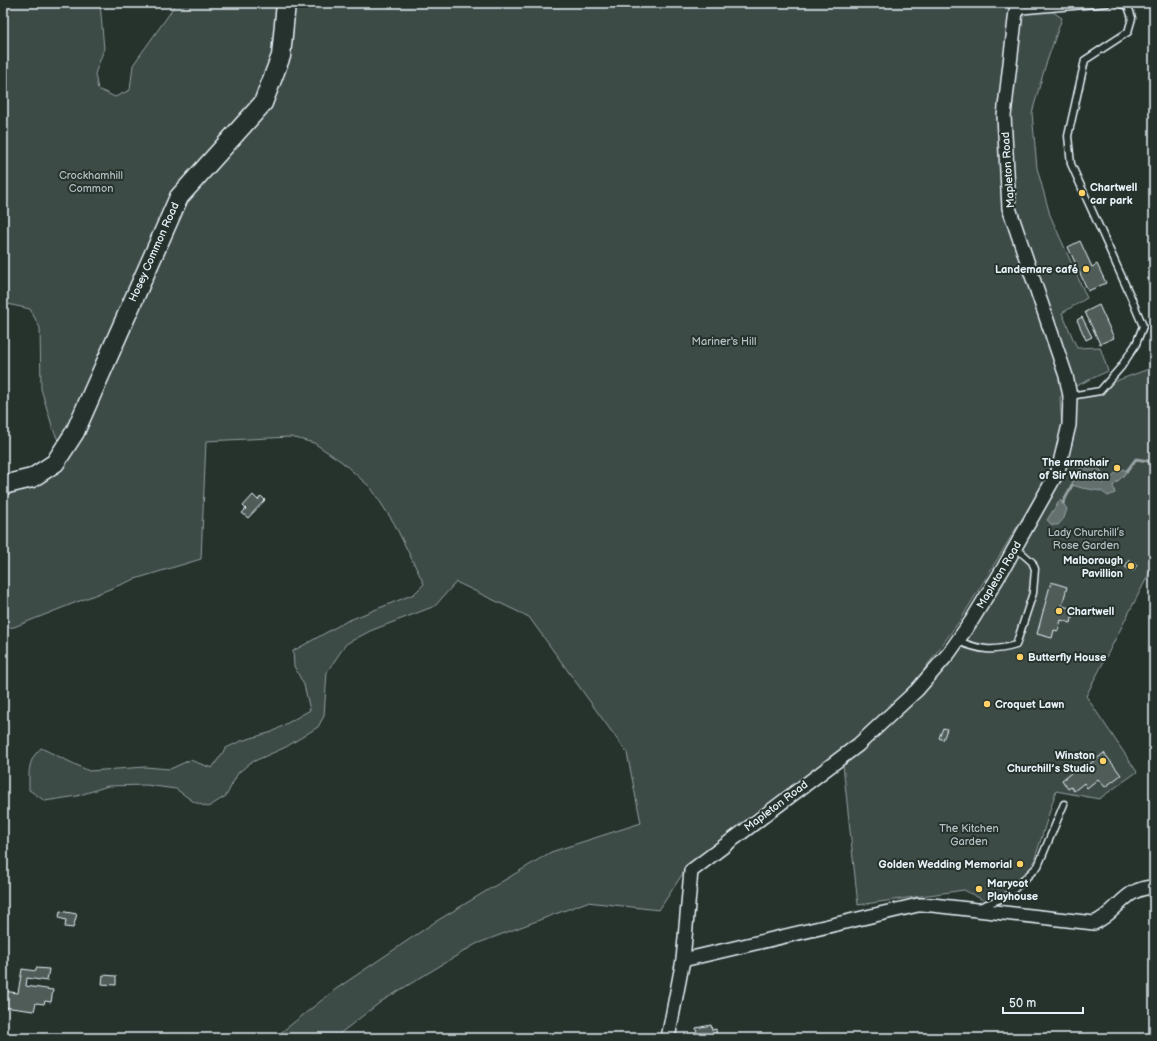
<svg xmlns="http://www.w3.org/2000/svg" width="1157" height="1041" viewBox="0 0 1157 1041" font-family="'Balsamiq Sans',sans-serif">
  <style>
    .green { fill: #3e4b47; stroke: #939ea0 }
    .water { fill: #636f6d; stroke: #98a3a5 }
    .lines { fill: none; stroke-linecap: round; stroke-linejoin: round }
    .stream { stroke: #98a3a5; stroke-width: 3 }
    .building { fill: #505c59; stroke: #e8f1f8 }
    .service-casing { stroke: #e8f1f8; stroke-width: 9 }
    .minor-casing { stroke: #e8f1f8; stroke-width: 16 }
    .secondary-casing { stroke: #e8f1f8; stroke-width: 21 }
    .service { stroke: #26332d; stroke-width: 6 }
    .minor { stroke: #26332d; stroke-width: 13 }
    .secondary { stroke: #26332d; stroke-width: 18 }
    .poi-dot { fill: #ffd166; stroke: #26332d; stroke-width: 1.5 }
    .labels { text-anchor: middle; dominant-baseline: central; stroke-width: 4; stroke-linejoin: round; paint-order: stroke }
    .street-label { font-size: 11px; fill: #e8f1f8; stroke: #26332d }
    .park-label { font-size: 11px; fill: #b5bfc3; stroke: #26332d }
    .poi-label { font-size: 11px; font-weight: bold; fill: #e8f1f8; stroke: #26332d; text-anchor: start }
  </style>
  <rect width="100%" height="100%" fill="#26332d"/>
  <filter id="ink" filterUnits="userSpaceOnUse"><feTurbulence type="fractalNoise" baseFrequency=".025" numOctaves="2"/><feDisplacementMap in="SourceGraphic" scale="8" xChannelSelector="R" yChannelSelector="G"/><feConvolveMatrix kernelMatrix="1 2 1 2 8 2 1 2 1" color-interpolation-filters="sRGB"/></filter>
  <g filter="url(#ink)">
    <!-- green -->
    <g class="green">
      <path d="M 3,3 L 100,3 L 104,49 L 95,74 L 98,89 L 115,97 L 130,90 L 133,65 L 170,13 L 175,3 L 1040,3 L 1062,18 L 1045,67 L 1032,113 L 1037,168 L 1050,215 L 1087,298 L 1062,313 L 1077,348 L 1100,347 L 1108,371 L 1076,386 L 1060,397 L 1062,429 L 1051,471 L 961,619 L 918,678 L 860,736 L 687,867 L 659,910 L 587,902 L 476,944 L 382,1001 L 334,1038 L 274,1038 L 336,989 L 435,922 L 551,852 L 641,823 L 627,753 L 529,617 L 456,582 L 435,606 L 370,631 L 346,644 L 327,672 L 324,716 L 318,727 L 286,747 L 250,763 L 238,773 L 226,796 L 208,807 L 194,802 L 176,789 L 146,785 L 108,786 L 77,796 L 45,801 L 29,790 C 29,772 27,761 41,748 L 89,771 L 145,767 L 170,769 L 190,760 L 212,768 L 226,748 L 241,741 L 272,732 L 310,710 L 304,685 L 294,666 L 293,651 L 347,621 L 414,594 L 424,584 L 394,523 L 371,488 L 342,462 L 314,443 L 291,437 L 206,441 L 201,559 L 135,579 L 14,627 L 3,628 L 3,486 L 27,477 L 61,447 L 53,429 L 41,389 L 40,328 L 30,309 L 3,303 Z"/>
      <path d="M 1154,367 L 1154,564 L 1086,696 L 1137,772 L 1099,799 L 1056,791 L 1032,868 L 997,899 L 987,902 L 964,890 L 858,905 L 843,765 L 861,751 L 920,691 L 1060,476 L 1075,396 Z"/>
    </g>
    <!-- water -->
    <g class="water">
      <path d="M 1087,461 L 1094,463 L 1103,473 L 1100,483 L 1103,483 L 1117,472 L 1123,469 L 1127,471 L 1124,475 L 1113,486 L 1115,493 L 1108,496 L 1101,491 L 1082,488 L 1072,485 L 1073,476 Z"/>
      <path d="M 1060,500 L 1063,503 L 1067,509 L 1064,518 L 1058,525 L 1052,525 L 1047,520 Z"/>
    </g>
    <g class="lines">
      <!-- stream -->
      <g class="stream">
        <path d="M 1127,471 L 1136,459 L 1148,461 L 1154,466"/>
        <path d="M 1063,503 L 1072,485"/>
      </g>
    </g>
    <!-- building -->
    <g class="building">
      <path d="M 1080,241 L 1092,267 L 1097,264 L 1106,283 L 1088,291 L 1068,247 Z"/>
      <path d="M 1154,276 L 1154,296 L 1147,279 Z"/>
      <path d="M 1099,305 L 1114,338 L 1100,344 L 1085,312 Z"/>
      <path d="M 1082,317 L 1092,337 L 1086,340 L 1077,320 Z"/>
      <path d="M 253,495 L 258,500 L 261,496 L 265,500 L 248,518 L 242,513 L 246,509 L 243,506 Z"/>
      <path d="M 1129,560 L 1137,565 L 1133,571 L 1125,567 Z"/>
      <path d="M 1051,582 L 1067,587 L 1062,606 L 1074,609 L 1071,623 L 1061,620 L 1058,631 L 1054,630 L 1052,638 L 1037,634 Z"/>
      <path d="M 943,728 L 947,729 L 943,740 L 939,738 Z"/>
      <path d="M 1104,753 L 1121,775 L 1105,787 L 1098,779 L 1087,788 L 1084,783 L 1074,791 L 1071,787 L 1068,789 L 1062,780 L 1079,767 L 1082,770 Z"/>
      <path d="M 60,911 L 77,914 L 73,928 L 65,927 L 66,920 L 59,918 Z"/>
      <path d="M 36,968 L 49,969 L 47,981 L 27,978 L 26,986 L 53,990 L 51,1002 L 45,1001 L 44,1004 L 36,1003 L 34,1011 L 3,1007 L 3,991 L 18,993 L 22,969 L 36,971 Z"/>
      <path d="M 103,975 L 116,976 L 116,985 L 102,984 Z"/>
      <path d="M 711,1025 L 712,1030 L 716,1029 L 717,1037 L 698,1038 L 696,1028 Z"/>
    </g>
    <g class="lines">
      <defs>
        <g id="service">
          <path d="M 1016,11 L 1107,3"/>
          <path d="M 1070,396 L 1100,391 L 1121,367 L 1136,344 L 1143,326 L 1130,295 L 1071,164 L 1068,136 L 1085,60 L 1128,32 L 1132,18 L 1128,6 L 1117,3"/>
          <path d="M 958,641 C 980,650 992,652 1016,645 L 1033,593 L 1035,569 L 1032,562 L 1015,547"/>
          <path d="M 979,907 L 1006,897 L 1038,866 L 1064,804"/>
        </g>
        <g id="minor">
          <path d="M 683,960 L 918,905 L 932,905 L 1094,923 C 1119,912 1123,888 1154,887"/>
          <path d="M 668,1038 L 683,960 L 691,871 L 858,745 L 917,690 L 949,653 L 972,620 L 1003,569 L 1058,471 L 1069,425 L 1070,396 L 1066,376 L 1009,208 L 1004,116 L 1016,11 L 1019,3"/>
        </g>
        <path id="secondary" d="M 3,485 L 32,478 L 55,463 L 75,432 L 179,197 L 263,103 L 281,56 L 286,3"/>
      </defs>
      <!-- service casing -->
      <use href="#service" class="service-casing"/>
      <!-- minor casing -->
      <use href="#minor" class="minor-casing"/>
      <!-- secondary casing -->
      <use href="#secondary" class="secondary-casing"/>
      <!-- service -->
      <use href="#service" class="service"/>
      <!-- minor -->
      <use href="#minor" class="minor"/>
      <!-- secondary -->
      <use href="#secondary" class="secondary"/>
    </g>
  </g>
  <!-- markers -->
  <g class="poi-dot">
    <circle cx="1082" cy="193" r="4"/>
    <circle cx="1086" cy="269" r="4"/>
    <circle cx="1117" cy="468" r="4"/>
    <circle cx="1131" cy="566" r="4"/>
    <circle cx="1059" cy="611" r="4"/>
    <circle cx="1020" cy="657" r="4"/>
    <circle cx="987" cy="704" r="4"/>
    <circle cx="1103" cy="761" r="4"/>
    <circle cx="1020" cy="864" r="4"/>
    <circle cx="979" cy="889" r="4"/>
  </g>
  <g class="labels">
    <!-- street labels -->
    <g class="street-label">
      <text transform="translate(1008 170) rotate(-94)">Mapleton Road</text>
      <text transform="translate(154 252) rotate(-66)">Hosey Common Road</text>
      <text transform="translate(999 575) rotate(-59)">Mapleton Road</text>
      <text transform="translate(776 806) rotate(-37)">Mapleton Road</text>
    </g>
    <!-- park labels -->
    <g class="park-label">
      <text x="91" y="175">Crockhamhill<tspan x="91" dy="13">Common</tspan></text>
      <text x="724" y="341">Mariner's Hill</text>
      <text x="1086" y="532">Lady Churchill’s<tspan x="1086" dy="13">Rose Garden</tspan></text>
      <text x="969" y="828">The Kitchen<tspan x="969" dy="13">Garden</tspan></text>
    </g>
    <!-- poi labels -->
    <g class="poi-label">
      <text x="1090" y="187">Chartwell<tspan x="1090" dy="13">car park</tspan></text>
      <text x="1078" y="269" text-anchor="end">Landemare café</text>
      <text x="1109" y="462" text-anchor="end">The armchair<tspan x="1109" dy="13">of Sir Winston</tspan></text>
      <text x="1123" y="560" text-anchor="end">Malborough<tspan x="1123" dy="13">Pavillion</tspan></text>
      <text x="1067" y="611">Chartwell</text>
      <text x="1028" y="657">Butterfly House</text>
      <text x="995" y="704">Croquet Lawn</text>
      <text x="1095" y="755" text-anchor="end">Winston<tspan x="1095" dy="13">Churchill’s Studio</tspan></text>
      <text x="1012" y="864" text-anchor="end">Golden Wedding Memorial</text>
      <text x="987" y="883">Marycot<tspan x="987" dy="13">Playhouse</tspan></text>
    </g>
  </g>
  <!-- margin -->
  <rect width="1157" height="1041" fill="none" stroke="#26332d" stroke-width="16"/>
  <rect x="8" y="8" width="1141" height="1025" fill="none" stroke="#e8f1f8" stroke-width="1.5" filter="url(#ink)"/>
  <!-- scale -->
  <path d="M1003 1007v6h80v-6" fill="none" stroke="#e8f1f8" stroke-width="2"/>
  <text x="1009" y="1007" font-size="12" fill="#e8f1f8" stroke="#26332d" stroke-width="3" paint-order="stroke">50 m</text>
</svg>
